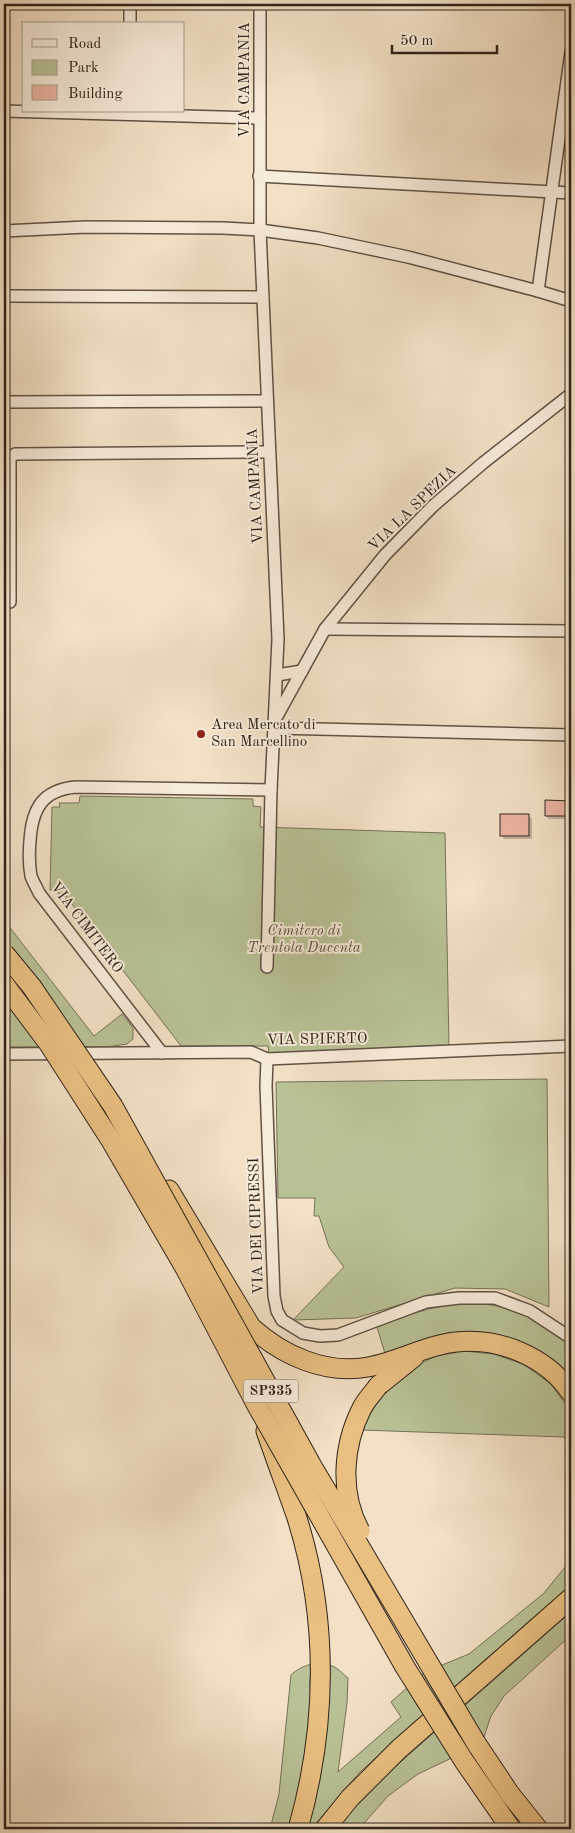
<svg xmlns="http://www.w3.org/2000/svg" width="575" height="1833" viewBox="0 0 575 1833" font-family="'Old Standard TT',serif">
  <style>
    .green { fill: #b9c296; stroke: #747257 }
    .shadow { fill: #0003 }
    .building { fill: #ecb4a3; stroke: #2f2318 }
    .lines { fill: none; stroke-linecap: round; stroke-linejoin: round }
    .minor-casing { stroke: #605243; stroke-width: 14 }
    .trunk-casing { stroke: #2f2318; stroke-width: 21 }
    .minor { stroke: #f7ebd9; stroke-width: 11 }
    .trunk { stroke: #eac082; stroke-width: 19 }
    .trunk-bridge-casing { stroke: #2f2318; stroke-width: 21; stroke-linecap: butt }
    .trunk-bridge { stroke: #eac082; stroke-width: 19 }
    .poi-dot { fill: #8f2418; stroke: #f7ebd9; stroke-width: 2 }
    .labels { text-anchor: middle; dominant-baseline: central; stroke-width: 4; stroke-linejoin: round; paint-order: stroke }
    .shield { fill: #f7ebd9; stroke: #6b5f52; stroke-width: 1 }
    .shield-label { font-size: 14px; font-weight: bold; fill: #2f2318 }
    .street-label { font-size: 15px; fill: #2f2318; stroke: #f7ebd9 }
    .poi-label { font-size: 15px; fill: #2f2318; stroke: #f7ebd9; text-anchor: start }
    .park-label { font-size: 15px; font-style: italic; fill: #58533e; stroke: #f7ebd9 }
  </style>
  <rect width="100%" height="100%" fill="#f3e0c5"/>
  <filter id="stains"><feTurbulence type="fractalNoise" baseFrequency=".004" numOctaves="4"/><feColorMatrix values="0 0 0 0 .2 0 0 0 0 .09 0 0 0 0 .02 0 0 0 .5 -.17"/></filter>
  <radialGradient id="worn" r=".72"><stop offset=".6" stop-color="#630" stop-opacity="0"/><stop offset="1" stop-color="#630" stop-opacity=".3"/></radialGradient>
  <!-- green -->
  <g class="green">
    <path d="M 80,796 L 253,799 L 253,806 L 261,807 L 260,827 L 445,833 L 449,1046 L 269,1054 L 268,1046 L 181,1046 L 72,904 L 66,904 L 66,893 L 58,894 L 58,891 L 50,890 L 52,807 L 60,807 L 59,803 L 79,803 Z"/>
    <path d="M 4,920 L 94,1036 L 122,1014 L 133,1028 L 133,1039 L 127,1044 L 106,1047 L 4,1047 Z"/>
    <path d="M 547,1079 L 549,1307 L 505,1289 L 455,1288 L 356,1318 L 293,1320 L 344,1267 L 329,1247 L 319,1216 L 314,1216 L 315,1198 L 278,1198 L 276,1082 Z"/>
    <path d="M 466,1302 C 514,1306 532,1315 571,1341 L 571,1378 C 535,1342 491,1323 439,1335 C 421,1340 403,1350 386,1357 L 377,1327 C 406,1314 436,1306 466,1302 Z"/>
    <path d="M 464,1351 L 493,1354 L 523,1364 L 551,1384 L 571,1412 L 571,1449 L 564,1437 L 361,1430 L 385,1388 L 401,1373 L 436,1356 Z"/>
    <path d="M 571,1560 L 571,1585 L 360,1772 L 312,1828 L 307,1825 L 327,1677 L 310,1676 L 310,1689 L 314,1689 L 312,1728 L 292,1829 L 270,1829 L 279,1794 L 291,1675 C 301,1665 319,1660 332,1666 C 338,1668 343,1674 348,1678 L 347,1703 L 338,1772 L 401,1717 L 391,1702 L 425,1672 L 469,1654 L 543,1594 Z"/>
    <path d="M 571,1612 L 571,1635 L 504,1696 L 491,1716 L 484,1737 L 479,1745 L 418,1774 L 388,1796 L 359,1829 L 336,1829 L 362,1796 Z"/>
  </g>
  <!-- shadow -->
  <g class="shadow">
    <path d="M 546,801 L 571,802 L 571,819 L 549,819 L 546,816 Z"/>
    <path d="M 528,815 L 532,819 L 532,839 L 504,839 L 501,835 Z"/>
  </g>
  <!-- building -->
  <g class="building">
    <path d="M 545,800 L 571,801 L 571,816 L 545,816 Z"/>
    <rect x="500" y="814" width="29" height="22"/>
  </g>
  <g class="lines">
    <defs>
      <g id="minor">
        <path d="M 260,4 L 260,230 L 278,639 L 271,790 L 267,967"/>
        <path d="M 130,24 L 130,4"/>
        <path d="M 4,111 L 260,118"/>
        <path d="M 259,176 L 571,193"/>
        <path d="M 4,231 L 86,227 L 223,228 L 260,230 L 318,238 L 408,257 L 538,291 L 571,301"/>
        <path d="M 538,291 L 571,52"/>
        <path d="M 4,296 L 263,297"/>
        <path d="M 4,402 L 267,401"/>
        <path d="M 10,602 L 10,458 L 15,454 L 269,452"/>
        <path d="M 325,629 L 571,631"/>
        <path d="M 277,675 L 302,671"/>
        <path d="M 277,716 L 325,629 L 385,555 L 433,506 L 483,463 L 571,394"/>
        <path d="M 275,728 L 571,735"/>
        <path d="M 162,1053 L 39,893 C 37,888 33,882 31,876 C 29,865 29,852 30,841 C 32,809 42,790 76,787 L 271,790"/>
        <path d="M 4,1054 L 251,1052 L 267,1059 L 571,1046"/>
        <path d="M 267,1059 L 266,1086 L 274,1296 L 277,1311 L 282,1320 L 303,1333 L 320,1336 L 338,1335 L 426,1302 L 459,1298 L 495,1298 L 530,1311 L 571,1338"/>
      </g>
      <g id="trunk">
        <path d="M 169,1190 L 251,1327 C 282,1355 325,1375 368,1367 C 398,1362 426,1345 456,1342 C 499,1337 547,1357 571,1393"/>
        <path d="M 378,1386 L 414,1357"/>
        <path d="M 266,1431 C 276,1460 287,1489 297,1518 C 329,1620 327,1727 298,1829"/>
        <path d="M 325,1829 L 350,1798 L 399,1749 L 571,1598"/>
      </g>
    </defs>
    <!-- minor casing -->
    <use href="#minor" class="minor-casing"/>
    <!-- trunk casing -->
    <use href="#trunk" class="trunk-casing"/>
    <!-- minor -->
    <use href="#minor" class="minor"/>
    <!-- trunk -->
    <use href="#trunk" class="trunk"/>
    <defs>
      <g id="trunk-bridge">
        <path d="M 4,953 L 32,987 L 113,1106 L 312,1466 L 476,1743 L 510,1794 L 538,1829"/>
        <path d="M 4,984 L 49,1044 L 110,1139 L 185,1268 L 256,1404 L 405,1667 L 464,1761 L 511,1829"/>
        <path d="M 360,1531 C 339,1493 343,1445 362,1408 C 366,1400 373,1393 378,1386"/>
      </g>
    </defs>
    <!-- trunk-bridge casing -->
    <use href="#trunk-bridge" class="trunk-bridge-casing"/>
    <!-- trunk-bridge -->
    <use href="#trunk-bridge" class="trunk-bridge"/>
  </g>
  <!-- markers -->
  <circle class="poi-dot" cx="201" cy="734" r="5"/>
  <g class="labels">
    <!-- shield labels -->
    <rect class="shield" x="243.5" y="1379.5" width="55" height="23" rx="4"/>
    <g class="shield-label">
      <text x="271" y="1391">SP335</text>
    </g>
    <!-- street labels -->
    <g class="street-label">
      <text transform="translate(245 80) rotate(-90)">VIA CAMPANIA</text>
      <text transform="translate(256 486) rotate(-93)">VIA CAMPANIA</text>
      <text transform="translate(413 509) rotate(-44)">VIA LA SPEZIA</text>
      <text transform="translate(86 928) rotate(53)">VIA CIMITERO</text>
      <text transform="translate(317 1040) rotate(-1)">VIA SPIERTO</text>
      <text transform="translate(257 1226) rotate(-92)">VIA DEI CIPRESSI</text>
    </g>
    <!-- poi labels -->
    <g class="poi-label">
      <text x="211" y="725">Area Mercato di<tspan x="211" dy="17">San Marcellino</tspan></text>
    </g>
    <!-- park labels -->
    <g class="park-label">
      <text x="304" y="931">Cimitero di<tspan x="304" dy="17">Trentola Ducenta</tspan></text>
    </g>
  </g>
  <!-- margin -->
  <rect width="575" height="1833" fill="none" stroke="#f3e0c5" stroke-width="20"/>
  <rect x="5" y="5" width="565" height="1823" fill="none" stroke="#2f2318" stroke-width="2.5"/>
  <rect x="10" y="10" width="555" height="1813" fill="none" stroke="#2f2318"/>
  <!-- legend -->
  <rect x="22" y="22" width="162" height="90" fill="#f7ebd9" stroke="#a79b8c"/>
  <rect x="32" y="39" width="25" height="8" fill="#f7ebd9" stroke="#a79b8c"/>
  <text x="68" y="48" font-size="15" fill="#2f2318">Road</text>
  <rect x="32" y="60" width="25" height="15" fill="#b9c296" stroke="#a79b8c"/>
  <text x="68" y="72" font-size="15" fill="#2f2318">Park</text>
  <rect x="32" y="85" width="25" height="15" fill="#ecb4a3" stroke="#a79b8c"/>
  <text x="68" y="98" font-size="15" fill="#2f2318">Building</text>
  <!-- scale -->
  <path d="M392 45v8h105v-8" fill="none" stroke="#2f2318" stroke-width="2.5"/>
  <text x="400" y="45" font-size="15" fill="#2f2318" stroke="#f7ebd9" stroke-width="4" paint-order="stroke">50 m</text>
  <rect width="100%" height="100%" filter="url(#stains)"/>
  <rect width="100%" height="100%" fill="url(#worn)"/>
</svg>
